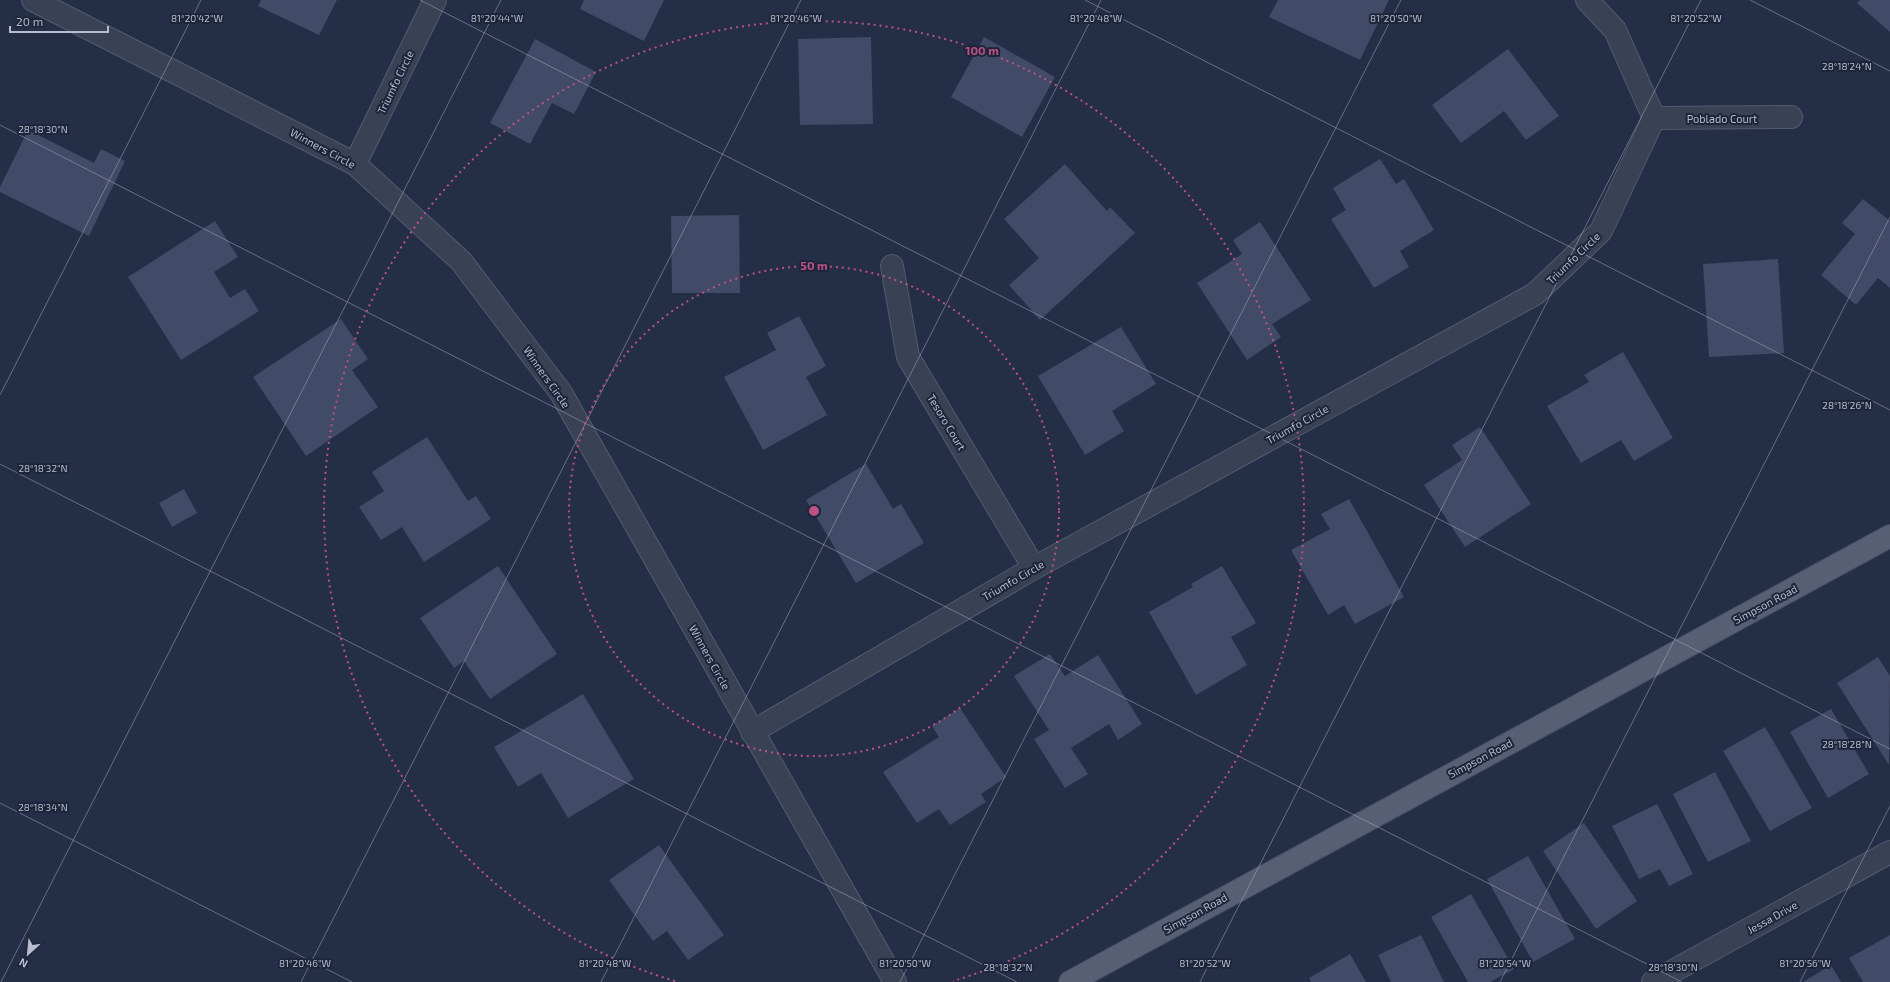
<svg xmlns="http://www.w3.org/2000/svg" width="1890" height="982" viewBox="0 0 1890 982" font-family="'Exo 2',sans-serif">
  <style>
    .building { fill: #414a66 }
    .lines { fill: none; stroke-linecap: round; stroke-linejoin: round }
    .minor-casing { stroke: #555b6f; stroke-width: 24 }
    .major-casing { stroke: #43495e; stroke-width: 24 }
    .minor { stroke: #394155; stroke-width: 22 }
    .major { stroke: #575f75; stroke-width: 22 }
    .ticks { fill: none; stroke: #b7bcce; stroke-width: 1; stroke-opacity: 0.45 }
    .ring { fill: none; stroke: #be5183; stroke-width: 2; stroke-dasharray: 2 4 }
    .labels { text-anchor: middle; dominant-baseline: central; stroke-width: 4; stroke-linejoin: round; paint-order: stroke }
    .street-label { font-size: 11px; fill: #b7bcce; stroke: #1d253a }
    .ticks-label { font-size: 10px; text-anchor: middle; fill: #b7bcce; stroke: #1d253a; stroke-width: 4; stroke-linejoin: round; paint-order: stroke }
    .centre { fill: #be5183; stroke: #1d253a; stroke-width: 2 }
    .ring-label { font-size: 12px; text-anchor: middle; font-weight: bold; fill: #be5183; stroke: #1d253a; stroke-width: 4; stroke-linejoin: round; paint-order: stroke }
  </style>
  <rect width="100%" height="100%" fill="#242e46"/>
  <!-- building -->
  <g class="building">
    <path d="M 261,0 L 337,0 L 319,35 L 258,6 Z"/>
    <path d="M 584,0 L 664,0 L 644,41 L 580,9 Z"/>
    <path d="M 1278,0 L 1389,0 L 1360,60 L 1269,17 Z"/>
    <path d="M 1860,0 L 1890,0 L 1890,32 L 1857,3 Z"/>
    <path d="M 871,37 L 873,124 L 800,125 L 798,39 Z"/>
    <path d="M 984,37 L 1055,77 L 1022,137 L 951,97 Z"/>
    <path d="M 535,39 L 596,72 L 574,114 L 552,103 L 530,144 L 490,123 Z"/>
    <path d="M 1508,49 L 1559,116 L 1526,140 L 1504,111 L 1461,143 L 1432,105 Z"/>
    <path d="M 28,130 L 94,163 L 101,149 L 125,161 L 89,236 L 0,192 L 0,187 Z"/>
    <path d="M 1380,159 L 1396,184 L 1404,179 L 1434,230 L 1400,251 L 1409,267 L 1374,288 L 1331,219 L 1346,210 L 1333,188 Z"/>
    <path d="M 1065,164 L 1107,211 L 1110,207 L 1135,233 L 1040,320 L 1009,285 L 1039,258 L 1004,219 Z"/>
    <path d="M 1863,199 L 1890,221 L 1890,288 L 1878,278 L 1856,305 L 1821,275 L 1855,234 L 1842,223 Z"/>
    <path d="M 739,215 L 740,293 L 672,293 L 671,216 Z"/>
    <path d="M 215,221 L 238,257 L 214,272 L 230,298 L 245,289 L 259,311 L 181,360 L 128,277 Z"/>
    <path d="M 1260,222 L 1311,300 L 1272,324 L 1281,337 L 1247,360 L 1197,283 L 1242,254 L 1233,240 Z"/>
    <path d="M 1778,259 L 1784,353 L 1709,357 L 1703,264 Z"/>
    <path d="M 799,316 L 826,366 L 806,377 L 827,415 L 763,450 L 724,377 L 776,350 L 767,333 Z"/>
    <path d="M 341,319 L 368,359 L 352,370 L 378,407 L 306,456 L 253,377 Z"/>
    <path d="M 1121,327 L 1156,384 L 1112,411 L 1124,431 L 1085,455 L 1038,376 Z"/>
    <path d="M 1623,352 L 1673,438 L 1634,461 L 1621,440 L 1581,463 L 1547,406 L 1589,382 L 1584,375 Z"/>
    <path d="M 1480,427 L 1531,504 L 1465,547 L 1424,485 L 1462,460 L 1452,445 Z"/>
    <path d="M 427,437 L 468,501 L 476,496 L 491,519 L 424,562 L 402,527 L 381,540 L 359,507 L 384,491 L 372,472 Z"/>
    <path d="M 866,464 L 893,509 L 901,504 L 924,543 L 856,583 L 806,500 Z"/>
    <path d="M 184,489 L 197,513 L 172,527 L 159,503 Z"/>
    <path d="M 1349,499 L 1404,597 L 1355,624 L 1344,605 L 1328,615 L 1291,550 L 1330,529 L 1321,514 Z"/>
    <path d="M 498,566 L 557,654 L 490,699 L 464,661 L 454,668 L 420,618 Z"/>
    <path d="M 1222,566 L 1256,623 L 1231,637 L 1247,665 L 1196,695 L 1149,612 L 1193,587 L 1191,584 Z"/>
    <path d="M 1050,654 L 1065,676 L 1098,655 L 1142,724 L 1118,740 L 1109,724 L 1071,748 L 1088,774 L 1065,788 L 1034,739 L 1049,730 L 1014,676 Z"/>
    <path d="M 1878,657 L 1890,676 L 1889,765 L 1837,683 Z"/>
    <path d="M 583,694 L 634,779 L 568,818 L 541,773 L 518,787 L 494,747 Z"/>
    <path d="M 960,708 L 1006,777 L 981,794 L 986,802 L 950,825 L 939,809 L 917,823 L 883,772 L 939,737 L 932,726 Z"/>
    <path d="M 1831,709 L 1869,774 L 1828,798 L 1790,732 Z"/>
    <path d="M 1765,727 L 1812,808 L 1770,831 L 1723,751 Z"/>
    <path d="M 1715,772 L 1751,841 L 1708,862 L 1673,794 Z"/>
    <path d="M 1657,804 L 1693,874 L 1669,886 L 1660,869 L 1639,879 L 1612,826 Z"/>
    <path d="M 1584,823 L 1637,901 L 1596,929 L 1543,851 Z"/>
    <path d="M 659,845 L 724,935 L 688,960 L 667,931 L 653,941 L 609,880 Z"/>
    <path d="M 1528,856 L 1575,939 L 1533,962 L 1487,879 Z"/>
    <path d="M 1471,894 L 1514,969 L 1490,982 L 1468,982 L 1431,917 Z"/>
    <path d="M 1421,935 L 1444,982 L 1391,982 L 1378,955 Z"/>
    <path d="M 1890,935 L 1890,982 L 1863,982 L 1849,958 Z"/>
    <path d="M 1350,954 L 1366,982 L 1311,982 L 1309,978 Z"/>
    <path d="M 1831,965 L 1841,982 L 1803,982 Z"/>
  </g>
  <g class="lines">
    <defs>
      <g id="minor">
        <path d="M 33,0 L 355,164 L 461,261 L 561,393 L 895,982"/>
        <path d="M 1654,118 L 1791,117"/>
        <path d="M 355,164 L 435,0"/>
        <path d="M 892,266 L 908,357 L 1034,568"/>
        <path d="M 752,732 L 1034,568 L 1535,294 L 1601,231 L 1654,118 L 1615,30 L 1587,0"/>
        <path d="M 1653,982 L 1890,852"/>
      </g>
      <path id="major" d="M 1070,982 L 1890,536"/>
    </defs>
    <!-- minor casing -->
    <use href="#minor" class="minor-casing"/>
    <!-- major casing -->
    <use href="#major" class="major-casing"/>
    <!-- minor -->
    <use href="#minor" class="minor"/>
    <!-- major -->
    <use href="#major" class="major"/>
  </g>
  <!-- ticks -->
  <path class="ticks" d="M 420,0 L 1890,749M 1085,0 L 1890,410M 1750,0 L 1890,71M 0,125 L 1682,982M 0,395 L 201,0M 0,464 L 1017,982M 0,803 L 352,982M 1,982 L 501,0M 301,982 L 801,0M 601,982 L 1101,0M 900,982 L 1401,0M 1200,982 L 1701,0M 1500,982 L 1890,217M 1800,982 L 1890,806"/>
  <!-- distance rings -->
  <g class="ring">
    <circle cx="814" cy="511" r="245"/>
    <path d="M675 981A490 490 0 1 1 953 981"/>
  </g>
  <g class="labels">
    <!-- street labels -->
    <g class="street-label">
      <text transform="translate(395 82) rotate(-64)">Triumfo Circle</text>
      <text x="1722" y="118">Poblado Court</text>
      <text transform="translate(323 148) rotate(28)">Winners Circle</text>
      <text transform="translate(1573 258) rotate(-44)">Triumfo Circle</text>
      <text transform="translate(547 377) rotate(55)">Winners Circle</text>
      <text transform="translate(947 422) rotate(59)">Tesoro Court</text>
      <text transform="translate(1297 424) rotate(-29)">Triumfo Circle</text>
      <text transform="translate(1013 580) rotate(-30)">Triumfo Circle</text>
      <text transform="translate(1765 604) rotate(-28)">Simpson Road</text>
      <text transform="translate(710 657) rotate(61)">Winners Circle</text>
      <text transform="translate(1480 758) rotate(-28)">Simpson Road</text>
      <text transform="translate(1195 913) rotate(-29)">Simpson Road</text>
      <text transform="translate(1772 917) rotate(-29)">Jessa Drive</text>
    </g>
  </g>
  <g class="ticks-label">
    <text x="197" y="22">81°20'42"W</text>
    <text x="497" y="22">81°20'44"W</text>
    <text x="796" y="22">81°20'46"W</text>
    <text x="1096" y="22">81°20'48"W</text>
    <text x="1396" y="22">81°20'50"W</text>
    <text x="1696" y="22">81°20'52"W</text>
    <text x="1847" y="70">28°18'24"N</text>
    <text x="43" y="133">28°18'30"N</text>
    <text x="1847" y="409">28°18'26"N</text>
    <text x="43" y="472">28°18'32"N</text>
    <text x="1847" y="748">28°18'28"N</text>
    <text x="43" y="811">28°18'34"N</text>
    <text x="305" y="967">81°20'46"W</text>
    <text x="605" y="967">81°20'48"W</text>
    <text x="905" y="967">81°20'50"W</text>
    <text x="1205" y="967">81°20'52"W</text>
    <text x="1505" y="967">81°20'54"W</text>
    <text x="1805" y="967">81°20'56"W</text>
    <text x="1673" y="971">28°18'30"N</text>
    <text x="1008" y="971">28°18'32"N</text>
  </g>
  <circle cx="814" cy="511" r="6" class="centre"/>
  <g class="ring-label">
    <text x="982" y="55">100 m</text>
    <text x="814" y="270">50 m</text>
  </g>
  <!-- north arrow -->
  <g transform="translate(28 954) rotate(207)" stroke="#1d253a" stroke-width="3" paint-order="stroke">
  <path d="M0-3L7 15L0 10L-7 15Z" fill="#b7bcce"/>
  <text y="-6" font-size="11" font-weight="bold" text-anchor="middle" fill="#b7bcce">N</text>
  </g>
  <!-- scale -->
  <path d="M10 26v6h98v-6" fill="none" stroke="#b7bcce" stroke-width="2"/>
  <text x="16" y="26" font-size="12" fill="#b7bcce" stroke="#1d253a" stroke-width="3" paint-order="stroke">20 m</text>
</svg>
